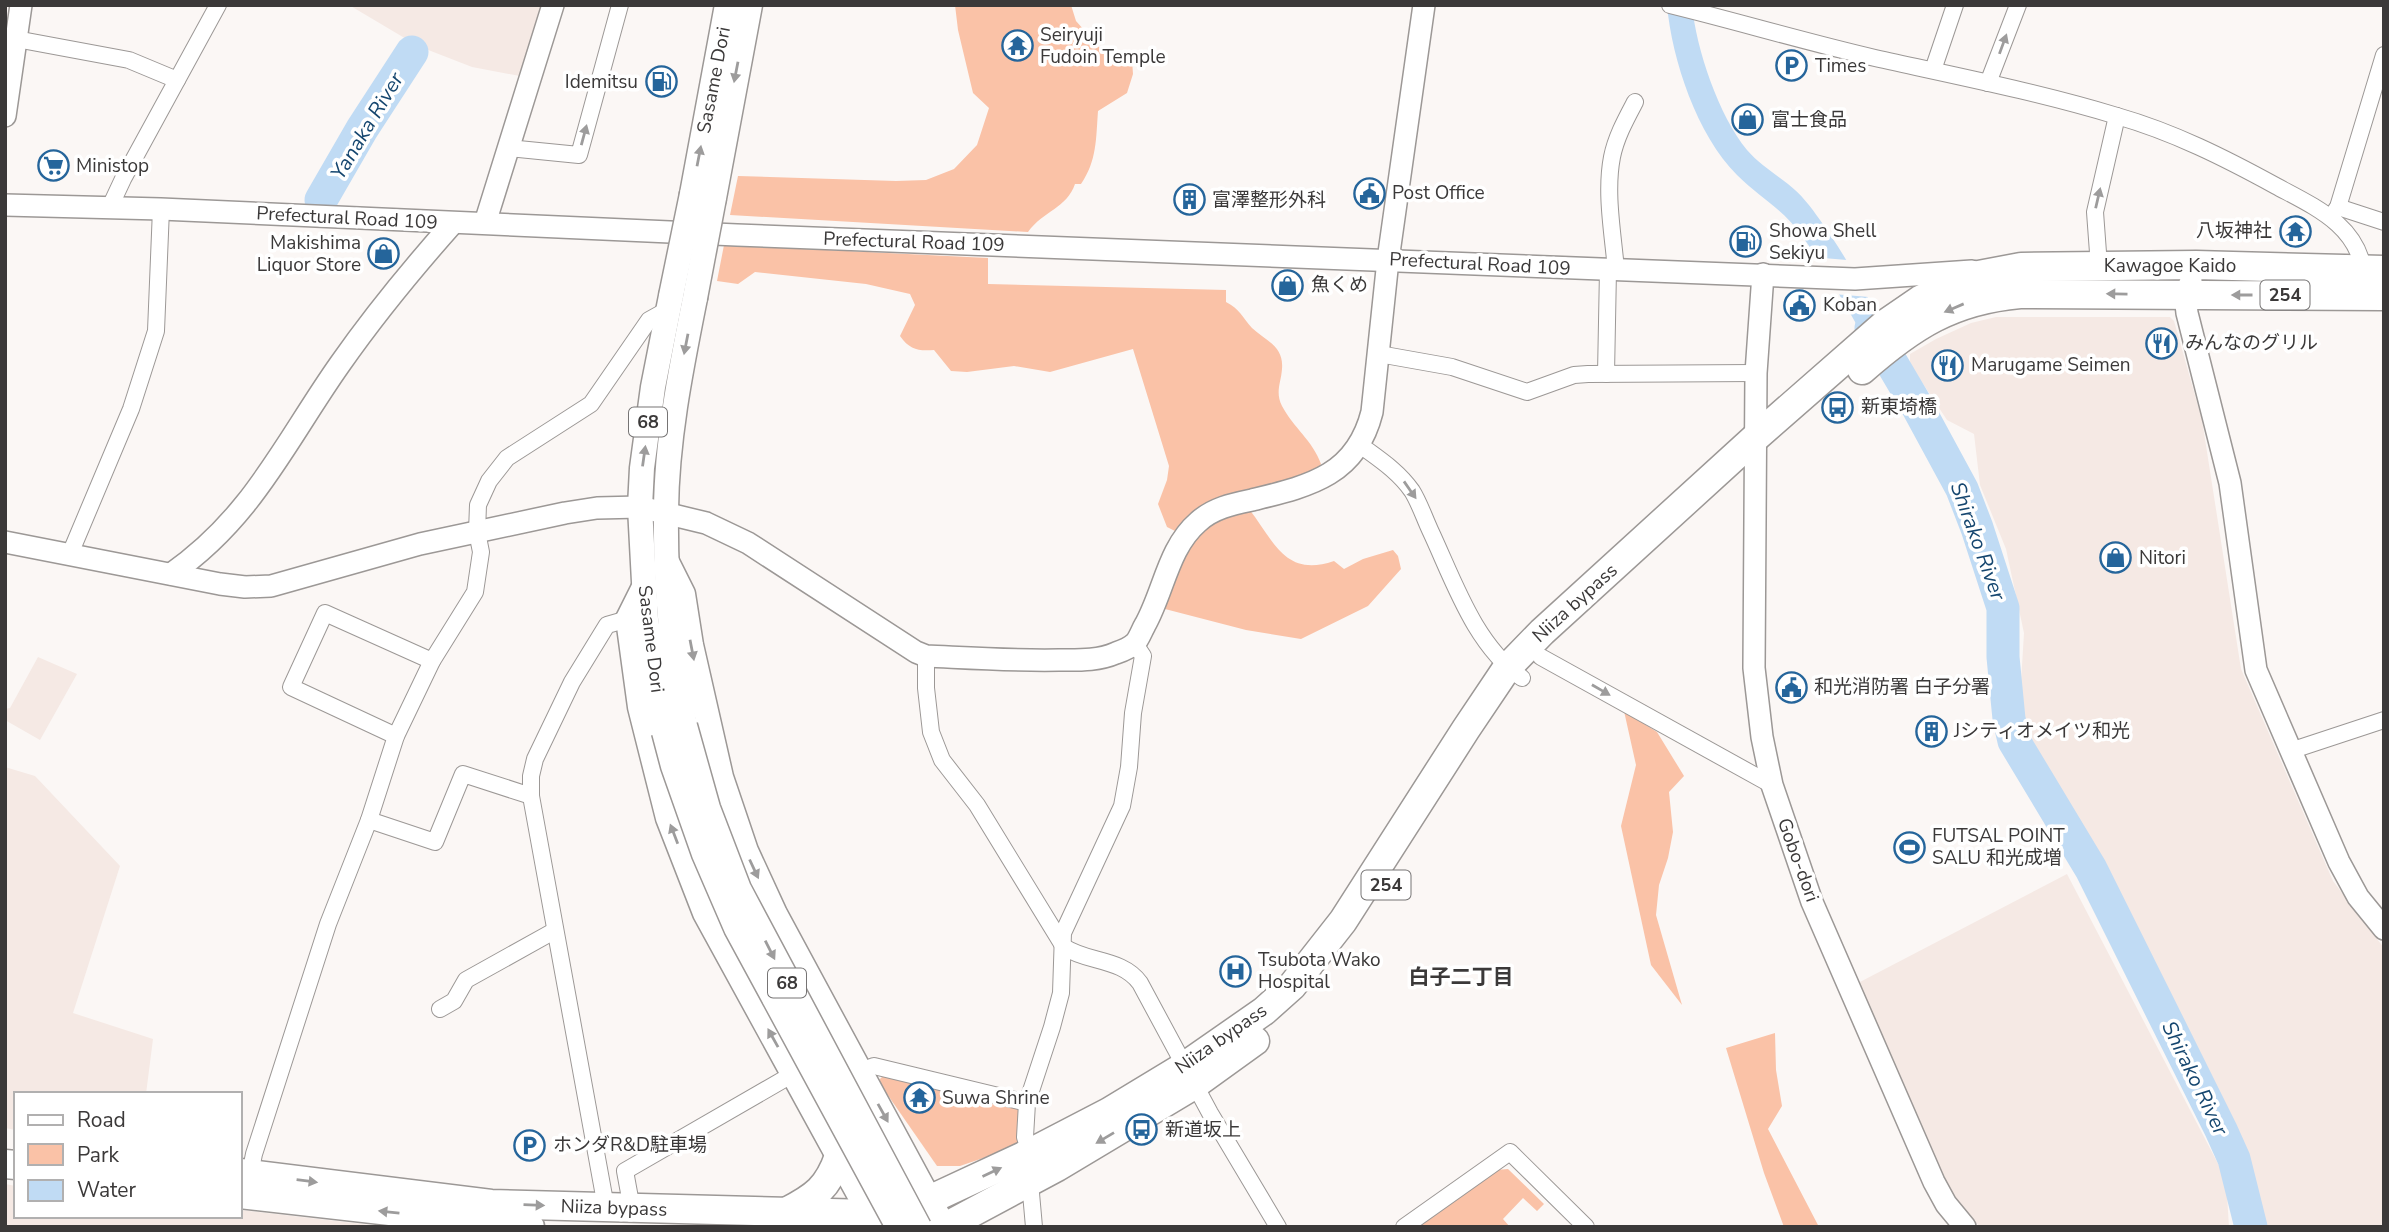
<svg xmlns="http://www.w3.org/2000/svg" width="2389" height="1232" viewBox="0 0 2389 1232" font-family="'Nunito Sans','Noto Sans JP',sans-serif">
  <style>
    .built { fill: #f5e9e4 }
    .green { fill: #fac2a7 }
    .water { fill: #c0dbf4 }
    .pier { fill: #fbf7f5 }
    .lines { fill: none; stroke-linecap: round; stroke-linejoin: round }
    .river { stroke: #c0dbf4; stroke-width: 33 }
    .street-casing { stroke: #9c9896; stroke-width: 18 }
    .secondary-casing { stroke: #9c9896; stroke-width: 24 }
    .primary-casing { stroke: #9c9896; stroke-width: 27 }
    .highway-casing { stroke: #9c9896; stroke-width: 31 }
    .street { stroke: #fff; stroke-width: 16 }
    .secondary { stroke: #fff; stroke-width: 21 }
    .primary { stroke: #fff; stroke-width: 24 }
    .highway { stroke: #fff; stroke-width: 28 }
    .primary-bridge-casing { stroke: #9c9896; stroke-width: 27; stroke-linecap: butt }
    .primary-bridge { stroke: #fff; stroke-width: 24 }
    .oneway { fill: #9d9c9c }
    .labels { text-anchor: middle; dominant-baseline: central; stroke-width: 7; stroke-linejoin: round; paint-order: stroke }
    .shield { fill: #fff; stroke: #767474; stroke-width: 2 }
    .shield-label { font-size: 18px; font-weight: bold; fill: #3b3939 }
    .poi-label { font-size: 19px; fill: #3b3939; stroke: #fff; text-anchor: start }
    .street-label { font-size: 19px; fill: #3b3939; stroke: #fff }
    .water-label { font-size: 21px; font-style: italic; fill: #15466f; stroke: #fff }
    .neighbourhood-label { font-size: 21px; font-weight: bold; fill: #3b3939; stroke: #fff }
  </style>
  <rect width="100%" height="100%" fill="#fbf7f5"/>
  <!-- built -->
  <g class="built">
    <path d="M 349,5 L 543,5 L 520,76 L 472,67 L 418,46 Z"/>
    <path d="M 1996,317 L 2170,317 L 2174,321 L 2202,420 L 2241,669 L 2333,881 L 2384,948 L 2384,1227 L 2262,1227 L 2239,1134 L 2184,1029 L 2142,940 L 2071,807 L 2024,728 L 2021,682 L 2024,633 L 2006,549 L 1980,485 L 1974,434 L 1947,420 L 1910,364 L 1910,354 L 1936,339 L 1971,323 Z"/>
    <path d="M 38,657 L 77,674 L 40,740 L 5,720 L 5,709 L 10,708 Z"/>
    <path d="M 5,767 L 35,776 L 120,866 L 73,1013 L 153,1039 L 146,1094 L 16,1094 L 16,1130 L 5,1128 Z"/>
    <path d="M 2067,874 L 2226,1179 L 2229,1227 L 1980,1227 L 1949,1192 L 1858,983 Z"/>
    <path d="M 5,1184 L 16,1186 L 16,1216 L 240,1216 L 240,1210 L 388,1227 L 5,1227 Z"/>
  </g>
  <!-- green -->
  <g class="green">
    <path d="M 955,5 L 1071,5 L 1076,21 L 1109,58 L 1126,57 L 1132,60 L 1133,74 L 1127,93 L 1098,111 C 1096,138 1097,161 1081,184 L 1075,184 C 1067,208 1043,211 1028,232 L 730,215 L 738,176 L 896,181 L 926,180 L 954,169 L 977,145 L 989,108 L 973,93 L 958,30 Z"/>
    <path d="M 724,245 L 988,258 L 988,284 L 1226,290 L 1226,302 C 1240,309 1242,317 1252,328 C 1266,341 1284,346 1282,369 C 1281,383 1275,392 1282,406 C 1293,427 1313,441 1321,464 L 1317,469 L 1175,531 L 1167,527 L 1158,504 L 1167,480 L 1169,466 L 1133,349 L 1050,372 L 1014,366 L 967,372 L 951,371 L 934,350 C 918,351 910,350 900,336 L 915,305 L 910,294 L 866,284 L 755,272 L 738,284 L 717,281 Z"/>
    <path d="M 1249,509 C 1274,541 1285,578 1334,561 L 1344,569 L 1363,559 L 1393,550 L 1398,556 L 1401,569 L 1368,606 L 1301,639 L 1246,630 L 1165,609 C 1175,573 1188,528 1227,514 C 1234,511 1242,511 1249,509 Z"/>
    <path d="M 1624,711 L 1657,732 L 1684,776 L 1669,792 L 1673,832 L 1668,858 L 1659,885 L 1656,915 L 1682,1005 L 1651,965 L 1621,826 L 1636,765 Z"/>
    <path d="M 1775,1033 L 1776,1070 L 1782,1106 L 1768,1129 L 1819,1227 L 1784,1227 L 1764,1173 L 1726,1048 Z"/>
    <path d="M 886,1073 L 1021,1108 L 1021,1145 L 960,1166 L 937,1166 L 878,1081 Z"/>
    <path d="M 1508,1169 L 1544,1204 L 1537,1211 L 1523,1198 L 1503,1219 L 1510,1227 L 1413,1227 L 1496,1170 Z"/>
  </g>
  <!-- water -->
  <path class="water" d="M 1667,5 L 1692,5 C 1696,49 1719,116 1747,150 C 1759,164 1774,173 1788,184 C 1801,194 1811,207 1820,220 C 1851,263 1876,313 1902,359 L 1885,373 C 1858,329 1832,278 1802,236 C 1782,208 1760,198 1737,175 C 1697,135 1672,60 1667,5 Z"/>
  <!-- pier -->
  <path class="pier" d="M 1811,257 L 1847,260 L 1869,297 L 1833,294 Z"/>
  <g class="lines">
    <!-- river -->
    <g class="river">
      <path d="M 321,200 L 362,129 L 412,52"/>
      <path d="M 1871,328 L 1917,406 L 1962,489 L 1977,528 L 2003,608 L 2003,657 L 2009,719 L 2014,741 L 2091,869 L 2221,1130 L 2234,1159 L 2251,1227"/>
    </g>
    <defs>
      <g id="street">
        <path d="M 1670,5 C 1739,22 1806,42 1875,58 C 1956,76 2038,92 2117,116 C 2173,132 2225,158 2276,186 C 2315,207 2360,226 2364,276"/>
        <path d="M 16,39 L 129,60 L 177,80"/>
        <path d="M 1933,70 L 1955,5"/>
        <path d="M 1988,83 L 2018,5"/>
        <path d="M 508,148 L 579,155 L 620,5"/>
        <path d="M 2338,207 L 2384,222"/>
        <path d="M 109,209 L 123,179 L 218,5"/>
        <path d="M 2331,217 L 2338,207 L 2384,55"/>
        <path d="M 2099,266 L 2095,212 L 2117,116"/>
        <path d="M 1616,270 C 1613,234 1605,193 1612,157 C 1616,137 1626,119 1635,102"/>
        <path d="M 1379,354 L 1452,367 L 1527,392 L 1574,375 L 1588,374 L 1756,373"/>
        <path d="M 1606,374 L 1608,270"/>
        <path d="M 1360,445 C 1379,459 1398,471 1412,491 C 1419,502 1424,517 1430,530 C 1454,581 1474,644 1522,678"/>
        <path d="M 70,554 L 131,409 L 156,331 L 161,209"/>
        <path d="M 926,656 L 926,688 L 931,732 L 942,760 L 977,805 L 1064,947 C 1088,963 1122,958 1140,983 L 1210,1113 L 1278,1227"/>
        <path d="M 1541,657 L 1772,785"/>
        <path d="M 396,736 L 291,687 L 325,613 L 432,661"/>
        <path d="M 2290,751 L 2384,720"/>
        <path d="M 369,820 L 435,842 L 463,774 L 531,796"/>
        <path d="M 440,1009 L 454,1001 L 466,980 L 554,931"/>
        <path d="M 860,1071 L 874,1066 L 1027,1103"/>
        <path d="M 1030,1153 L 1025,1137 L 1027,1103 L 1052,1027 L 1061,993 L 1063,933 L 1122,806 L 1129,767 L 1133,713 L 1143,656 L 1135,644"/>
        <path d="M 250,1174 L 254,1154 L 328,924 L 369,820 L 396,736 L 432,661 L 475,592 L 481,552 L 477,532 L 478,505 L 489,481 L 507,458 L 591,404 L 649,320 L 667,310"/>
        <path d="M 1030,1182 L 1034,1227"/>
        <path d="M 606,1207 L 531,796 L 531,776 L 535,759 L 572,682 L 607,625 L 628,619"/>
        <path d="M 632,1209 L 625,1171 L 793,1074"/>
        <path d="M 1404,1227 L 1510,1152 L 1586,1227"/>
      </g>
      <g id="secondary">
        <path d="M 5,116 L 21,5"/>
        <path d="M 5,205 L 161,209 L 737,235 L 1855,279 L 1972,271"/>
        <path d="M 485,223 L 553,5"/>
        <path d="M 1763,274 L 1756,373 L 1754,668 L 1762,737 L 1772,785 L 1812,902 L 1934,1182 L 1946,1204 L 1965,1227"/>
        <path d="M 2191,281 L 2185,295 L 2187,313 L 2230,483 L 2256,670 L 2339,862 L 2358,897 L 2384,929"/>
        <path d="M 5,542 L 220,584 L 245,587 L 271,586 L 420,544 L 565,513 L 597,508 L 640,507 L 706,523 L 748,543 L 916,652 L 926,656 C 970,658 1014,661 1059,660 C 1078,660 1098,661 1116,653 C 1122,651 1131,647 1135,643 C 1139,639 1142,630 1145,625 C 1164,591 1168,548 1198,522 C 1213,508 1233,504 1252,500 C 1309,486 1356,476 1372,412 L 1388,260 L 1424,5"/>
        <path d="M 171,574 C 253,517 285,442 340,364 C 375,314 413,268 453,223"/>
      </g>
      <g id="primary">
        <path d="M 692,194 L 727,5"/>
        <path d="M 714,198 L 750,5"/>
        <path d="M 667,562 L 683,594 L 691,645 L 721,777 L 746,851 L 775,914 L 944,1227"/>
        <path d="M 644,587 L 628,619 L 640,707 L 668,818 L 705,913 L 877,1227"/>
        <path d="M 685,726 C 672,656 665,586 666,514 C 666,442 681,368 695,298"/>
        <path d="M 664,732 L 646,619 L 640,507 L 642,468 L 653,387 L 671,296"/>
      </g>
      <g id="highway">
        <path d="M 1862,370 C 1912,326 1952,300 2020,294 L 2384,296"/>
        <path d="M 5,1164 L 16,1165"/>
        <path d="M 240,1173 L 491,1204 L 870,1214 L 902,1209 L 929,1200 L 1030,1153 L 1109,1112 L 1185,1066 L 1264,1011 L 1292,986 L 1343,921 L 1466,729 L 1507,668 L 1542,632 L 1756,437 L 1885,324 L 1920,300 L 1968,277 L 2021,267 L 2196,265 L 2384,270"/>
        <path d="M 240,1194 L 530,1227"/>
        <path d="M 786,1212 C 815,1197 828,1188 839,1156"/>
        <path d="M 945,1227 L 1057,1167 L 1194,1085 L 1255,1041"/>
      </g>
    </defs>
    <!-- street casing -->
    <use href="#street" class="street-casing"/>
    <!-- secondary casing -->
    <use href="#secondary" class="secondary-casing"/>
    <!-- primary casing -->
    <use href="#primary" class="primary-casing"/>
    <!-- highway casing -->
    <use href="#highway" class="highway-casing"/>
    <!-- street -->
    <use href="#street" class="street"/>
    <!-- secondary -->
    <use href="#secondary" class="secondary"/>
    <!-- primary -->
    <use href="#primary" class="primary"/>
    <!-- highway -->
    <use href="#highway" class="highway"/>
    <defs>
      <g id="primary-bridge">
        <path d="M 671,296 L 692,194"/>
        <path d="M 695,298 L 714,198"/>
        <path d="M 685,726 L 708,808 L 739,889 L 919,1227"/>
        <path d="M 664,732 L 673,766 L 704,854 L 736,928 L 898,1227"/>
      </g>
    </defs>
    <!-- primary-bridge casing -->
    <use href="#primary-bridge" class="primary-bridge-casing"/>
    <!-- primary-bridge -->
    <use href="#primary-bridge" class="primary-bridge"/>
  </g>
  <!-- one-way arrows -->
  <defs><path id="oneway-solid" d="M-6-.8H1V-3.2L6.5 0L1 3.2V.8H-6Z" transform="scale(1.75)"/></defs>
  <g class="oneway">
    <use href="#oneway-solid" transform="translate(2003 44) rotate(-70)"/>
    <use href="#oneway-solid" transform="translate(736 72) rotate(101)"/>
    <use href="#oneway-solid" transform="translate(584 135) rotate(-75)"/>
    <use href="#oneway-solid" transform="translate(699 156) rotate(-79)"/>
    <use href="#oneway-solid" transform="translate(2098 198) rotate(-77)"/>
    <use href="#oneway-solid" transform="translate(2117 294) rotate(-179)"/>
    <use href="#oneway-solid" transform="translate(2242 295) rotate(-180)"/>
    <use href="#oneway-solid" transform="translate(1954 308) rotate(157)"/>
    <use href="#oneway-solid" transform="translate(686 344) rotate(101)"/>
    <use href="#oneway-solid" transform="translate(644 456) rotate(-82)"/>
    <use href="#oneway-solid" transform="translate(1410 490) rotate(55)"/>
    <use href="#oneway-solid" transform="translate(692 650) rotate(79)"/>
    <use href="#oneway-solid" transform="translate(1601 690) rotate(30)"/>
    <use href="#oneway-solid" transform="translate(674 834) rotate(-111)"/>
    <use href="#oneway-solid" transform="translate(754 869) rotate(65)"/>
    <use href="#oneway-solid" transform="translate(770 950) rotate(63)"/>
    <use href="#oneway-solid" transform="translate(773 1038) rotate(-119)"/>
    <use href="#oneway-solid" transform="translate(883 1113) rotate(61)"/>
    <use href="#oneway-solid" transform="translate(1105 1138) rotate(149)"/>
    <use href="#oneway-solid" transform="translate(992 1172) rotate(-25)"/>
    <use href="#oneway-solid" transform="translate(307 1181) rotate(7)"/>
    <use href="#oneway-solid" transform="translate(534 1205) rotate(2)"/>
    <use href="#oneway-solid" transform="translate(389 1212) rotate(-174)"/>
  </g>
  <!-- icons -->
  <defs>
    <symbol id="temple-ring" viewBox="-11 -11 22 22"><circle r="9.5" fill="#fff" stroke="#25659b" stroke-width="1.5"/><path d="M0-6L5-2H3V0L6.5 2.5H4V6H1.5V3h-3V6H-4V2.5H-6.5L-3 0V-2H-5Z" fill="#25659b"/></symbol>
    <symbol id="parking-ring" viewBox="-11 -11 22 22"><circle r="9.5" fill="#fff" stroke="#25659b" stroke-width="1.5"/><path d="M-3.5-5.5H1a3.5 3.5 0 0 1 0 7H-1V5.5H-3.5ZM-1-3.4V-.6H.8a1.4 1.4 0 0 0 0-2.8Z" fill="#25659b"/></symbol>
    <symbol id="fuel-ring" viewBox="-11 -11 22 22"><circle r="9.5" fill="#fff" stroke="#25659b" stroke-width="1.5"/><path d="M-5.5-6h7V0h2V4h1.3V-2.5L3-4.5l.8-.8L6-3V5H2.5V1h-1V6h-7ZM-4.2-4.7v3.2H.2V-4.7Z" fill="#25659b"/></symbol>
    <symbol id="shop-ring" viewBox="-11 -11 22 22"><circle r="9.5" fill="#fff" stroke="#25659b" stroke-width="1.5"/><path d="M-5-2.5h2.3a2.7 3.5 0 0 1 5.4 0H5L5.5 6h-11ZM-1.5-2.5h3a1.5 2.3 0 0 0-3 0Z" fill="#25659b"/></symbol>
    <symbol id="supermarket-ring" viewBox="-11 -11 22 22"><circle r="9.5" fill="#fff" stroke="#25659b" stroke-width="1.5"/><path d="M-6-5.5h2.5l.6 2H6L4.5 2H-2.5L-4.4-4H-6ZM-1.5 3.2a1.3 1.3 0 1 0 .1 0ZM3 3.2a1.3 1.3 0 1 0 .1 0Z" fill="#25659b"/></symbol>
    <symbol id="civic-ring" viewBox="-11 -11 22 22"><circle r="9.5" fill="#fff" stroke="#25659b" stroke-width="1.5"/><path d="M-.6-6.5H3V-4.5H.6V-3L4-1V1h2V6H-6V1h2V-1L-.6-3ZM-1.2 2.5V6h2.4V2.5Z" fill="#25659b"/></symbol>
    <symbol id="building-ring" viewBox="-11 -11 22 22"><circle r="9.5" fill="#fff" stroke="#25659b" stroke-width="1.5"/><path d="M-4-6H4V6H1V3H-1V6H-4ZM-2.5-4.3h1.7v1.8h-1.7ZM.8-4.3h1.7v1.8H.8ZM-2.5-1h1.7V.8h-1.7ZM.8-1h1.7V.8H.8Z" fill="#25659b"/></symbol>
    <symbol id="restaurant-ring" viewBox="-11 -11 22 22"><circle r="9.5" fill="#fff" stroke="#25659b" stroke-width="1.5"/><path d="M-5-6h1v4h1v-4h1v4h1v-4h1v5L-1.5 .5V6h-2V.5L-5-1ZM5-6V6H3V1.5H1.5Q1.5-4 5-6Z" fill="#25659b"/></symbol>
    <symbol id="bus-ring" viewBox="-11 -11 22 22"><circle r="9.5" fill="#fff" stroke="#25659b" stroke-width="1.5"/><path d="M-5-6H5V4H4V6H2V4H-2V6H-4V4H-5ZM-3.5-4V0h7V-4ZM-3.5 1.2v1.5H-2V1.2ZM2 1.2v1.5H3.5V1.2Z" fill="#25659b"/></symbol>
    <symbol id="stadium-ring" viewBox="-11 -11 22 22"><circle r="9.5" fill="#fff" stroke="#25659b" stroke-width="1.5"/><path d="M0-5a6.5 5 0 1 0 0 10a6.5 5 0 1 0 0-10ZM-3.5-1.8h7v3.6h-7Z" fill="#25659b"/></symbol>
    <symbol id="hospital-ring" viewBox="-11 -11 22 22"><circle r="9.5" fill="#fff" stroke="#25659b" stroke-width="1.5"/><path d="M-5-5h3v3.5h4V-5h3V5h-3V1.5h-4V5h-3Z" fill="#25659b"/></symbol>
  </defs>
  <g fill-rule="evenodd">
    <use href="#temple-ring" x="1000" y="28" width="35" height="35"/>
    <use href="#parking-ring" x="1774" y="48" width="35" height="35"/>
    <use href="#fuel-ring" x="644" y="64" width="35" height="35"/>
    <use href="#shop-ring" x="1730" y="102" width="35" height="35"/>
    <use href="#supermarket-ring" x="36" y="148" width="35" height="35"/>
    <use href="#civic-ring" x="1352" y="176" width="35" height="35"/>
    <use href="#building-ring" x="1172" y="182" width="35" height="35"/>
    <use href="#temple-ring" x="2278" y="214" width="35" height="35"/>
    <use href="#fuel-ring" x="1728" y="224" width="35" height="35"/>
    <use href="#shop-ring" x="366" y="236" width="35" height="35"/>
    <use href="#shop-ring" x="1270" y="268" width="35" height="35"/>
    <use href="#civic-ring" x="1782" y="288" width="35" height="35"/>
    <use href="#restaurant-ring" x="2144" y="326" width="35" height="35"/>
    <use href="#restaurant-ring" x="1930" y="348" width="35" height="35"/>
    <use href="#bus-ring" x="1820" y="390" width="35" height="35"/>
    <use href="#shop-ring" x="2098" y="540" width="35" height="35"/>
    <use href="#civic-ring" x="1774" y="670" width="35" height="35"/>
    <use href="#building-ring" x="1914" y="714" width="35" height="35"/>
    <use href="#stadium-ring" x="1892" y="830" width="35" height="35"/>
    <use href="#hospital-ring" x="1218" y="954" width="35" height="35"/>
    <use href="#temple-ring" x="902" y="1080" width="35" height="35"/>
    <use href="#bus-ring" x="1124" y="1112" width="35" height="35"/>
    <use href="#parking-ring" x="512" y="1128" width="35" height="35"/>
  </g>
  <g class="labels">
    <!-- shield labels -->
    <g class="shield">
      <rect x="2260.5" y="280.5" width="49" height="29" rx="5"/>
      <rect x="629" y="407.5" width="38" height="29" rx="5"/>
      <rect x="1361.5" y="870.5" width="49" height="29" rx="5"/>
      <rect x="768" y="968.5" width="38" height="29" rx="5"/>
    </g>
    <g class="shield-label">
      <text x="2285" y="295">254</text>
      <text x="648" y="422">68</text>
      <text x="1386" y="885">254</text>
      <text x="787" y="983">68</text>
    </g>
    <!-- poi labels -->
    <g class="poi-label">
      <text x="1040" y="35">Seiryuji<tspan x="1040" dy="22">Fudoin Temple</tspan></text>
      <text x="1815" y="66">Times</text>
      <text x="638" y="82" text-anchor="end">Idemitsu</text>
      <text x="1771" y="120">富士食品</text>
      <text x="76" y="166">Ministop</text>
      <text x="1392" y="193">Post Office</text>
      <text x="1212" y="200">富澤整形外科</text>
      <text x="1769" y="231">Showa Shell<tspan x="1769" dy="22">Sekiyu</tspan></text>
      <text x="2272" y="231" text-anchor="end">八坂神社</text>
      <text x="361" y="243" text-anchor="end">Makishima<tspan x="361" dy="22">Liquor Store</tspan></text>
      <text x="1311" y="285">魚くめ</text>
      <text x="1823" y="305">Koban</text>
      <text x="2185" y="343">みんなのグリル</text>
      <text x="1971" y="365">Marugame Seimen</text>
      <text x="1861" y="407">新東埼橋</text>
      <text x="2139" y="558">Nitori</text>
      <text x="1814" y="687">和光消防署 白子分署</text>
      <text x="1954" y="731">Jシティオメイツ和光</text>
      <text x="1932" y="836">FUTSAL POINT<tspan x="1932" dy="22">SALU 和光成増</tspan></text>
      <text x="1258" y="960">Tsubota Wako<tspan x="1258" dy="22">Hospital</tspan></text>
      <text x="942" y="1098">Suwa Shrine</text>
      <text x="1165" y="1130">新道坂上</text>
      <text x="553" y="1145">ホンダR&amp;D駐車場</text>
    </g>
    <!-- street labels -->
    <g class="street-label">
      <text transform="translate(714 80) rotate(-79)">Sasame Dori</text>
      <text transform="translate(347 218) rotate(3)">Prefectural Road 109</text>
      <text transform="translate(914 242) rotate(2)">Prefectural Road 109</text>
      <text transform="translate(1480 264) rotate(3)">Prefectural Road 109</text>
      <text x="2170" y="266">Kawagoe Kaido</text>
      <text transform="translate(1575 603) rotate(-42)">Niiza bypass</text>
      <text transform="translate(651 639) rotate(83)">Sasame Dori</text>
      <text transform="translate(1798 860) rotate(70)">Gobo-dori</text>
      <text transform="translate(1221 1039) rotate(-35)">Niiza bypass</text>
      <text transform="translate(614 1208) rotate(2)">Niiza bypass</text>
    </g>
    <!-- water labels -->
    <g class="water-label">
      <text transform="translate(367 126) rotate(-59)">Yanaka River</text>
      <text transform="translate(1978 541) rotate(70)">Shirako River</text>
      <text transform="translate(2195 1078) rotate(64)">Shirako River</text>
    </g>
    <!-- neighbourhood labels -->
    <g class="neighbourhood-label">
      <text x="1461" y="977">白子二丁目</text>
    </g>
  </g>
  <!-- border -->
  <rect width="2389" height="1232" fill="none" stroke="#3b3939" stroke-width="14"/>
  <!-- legend -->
  <rect x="14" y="1092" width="228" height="126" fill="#ffffff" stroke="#b1b0b0" stroke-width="2"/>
  <rect x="28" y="1115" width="35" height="10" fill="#ffffff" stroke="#b1b0b0" stroke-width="2"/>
  <text x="77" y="1127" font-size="21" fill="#3b3939">Road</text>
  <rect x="28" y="1144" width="35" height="21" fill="#fac2a7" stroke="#b1b0b0" stroke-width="2"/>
  <text x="77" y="1162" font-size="21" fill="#3b3939">Park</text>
  <rect x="28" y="1180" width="35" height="21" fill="#c0dbf4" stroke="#b1b0b0" stroke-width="2"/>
  <text x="77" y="1197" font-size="21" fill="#3b3939">Water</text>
</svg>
